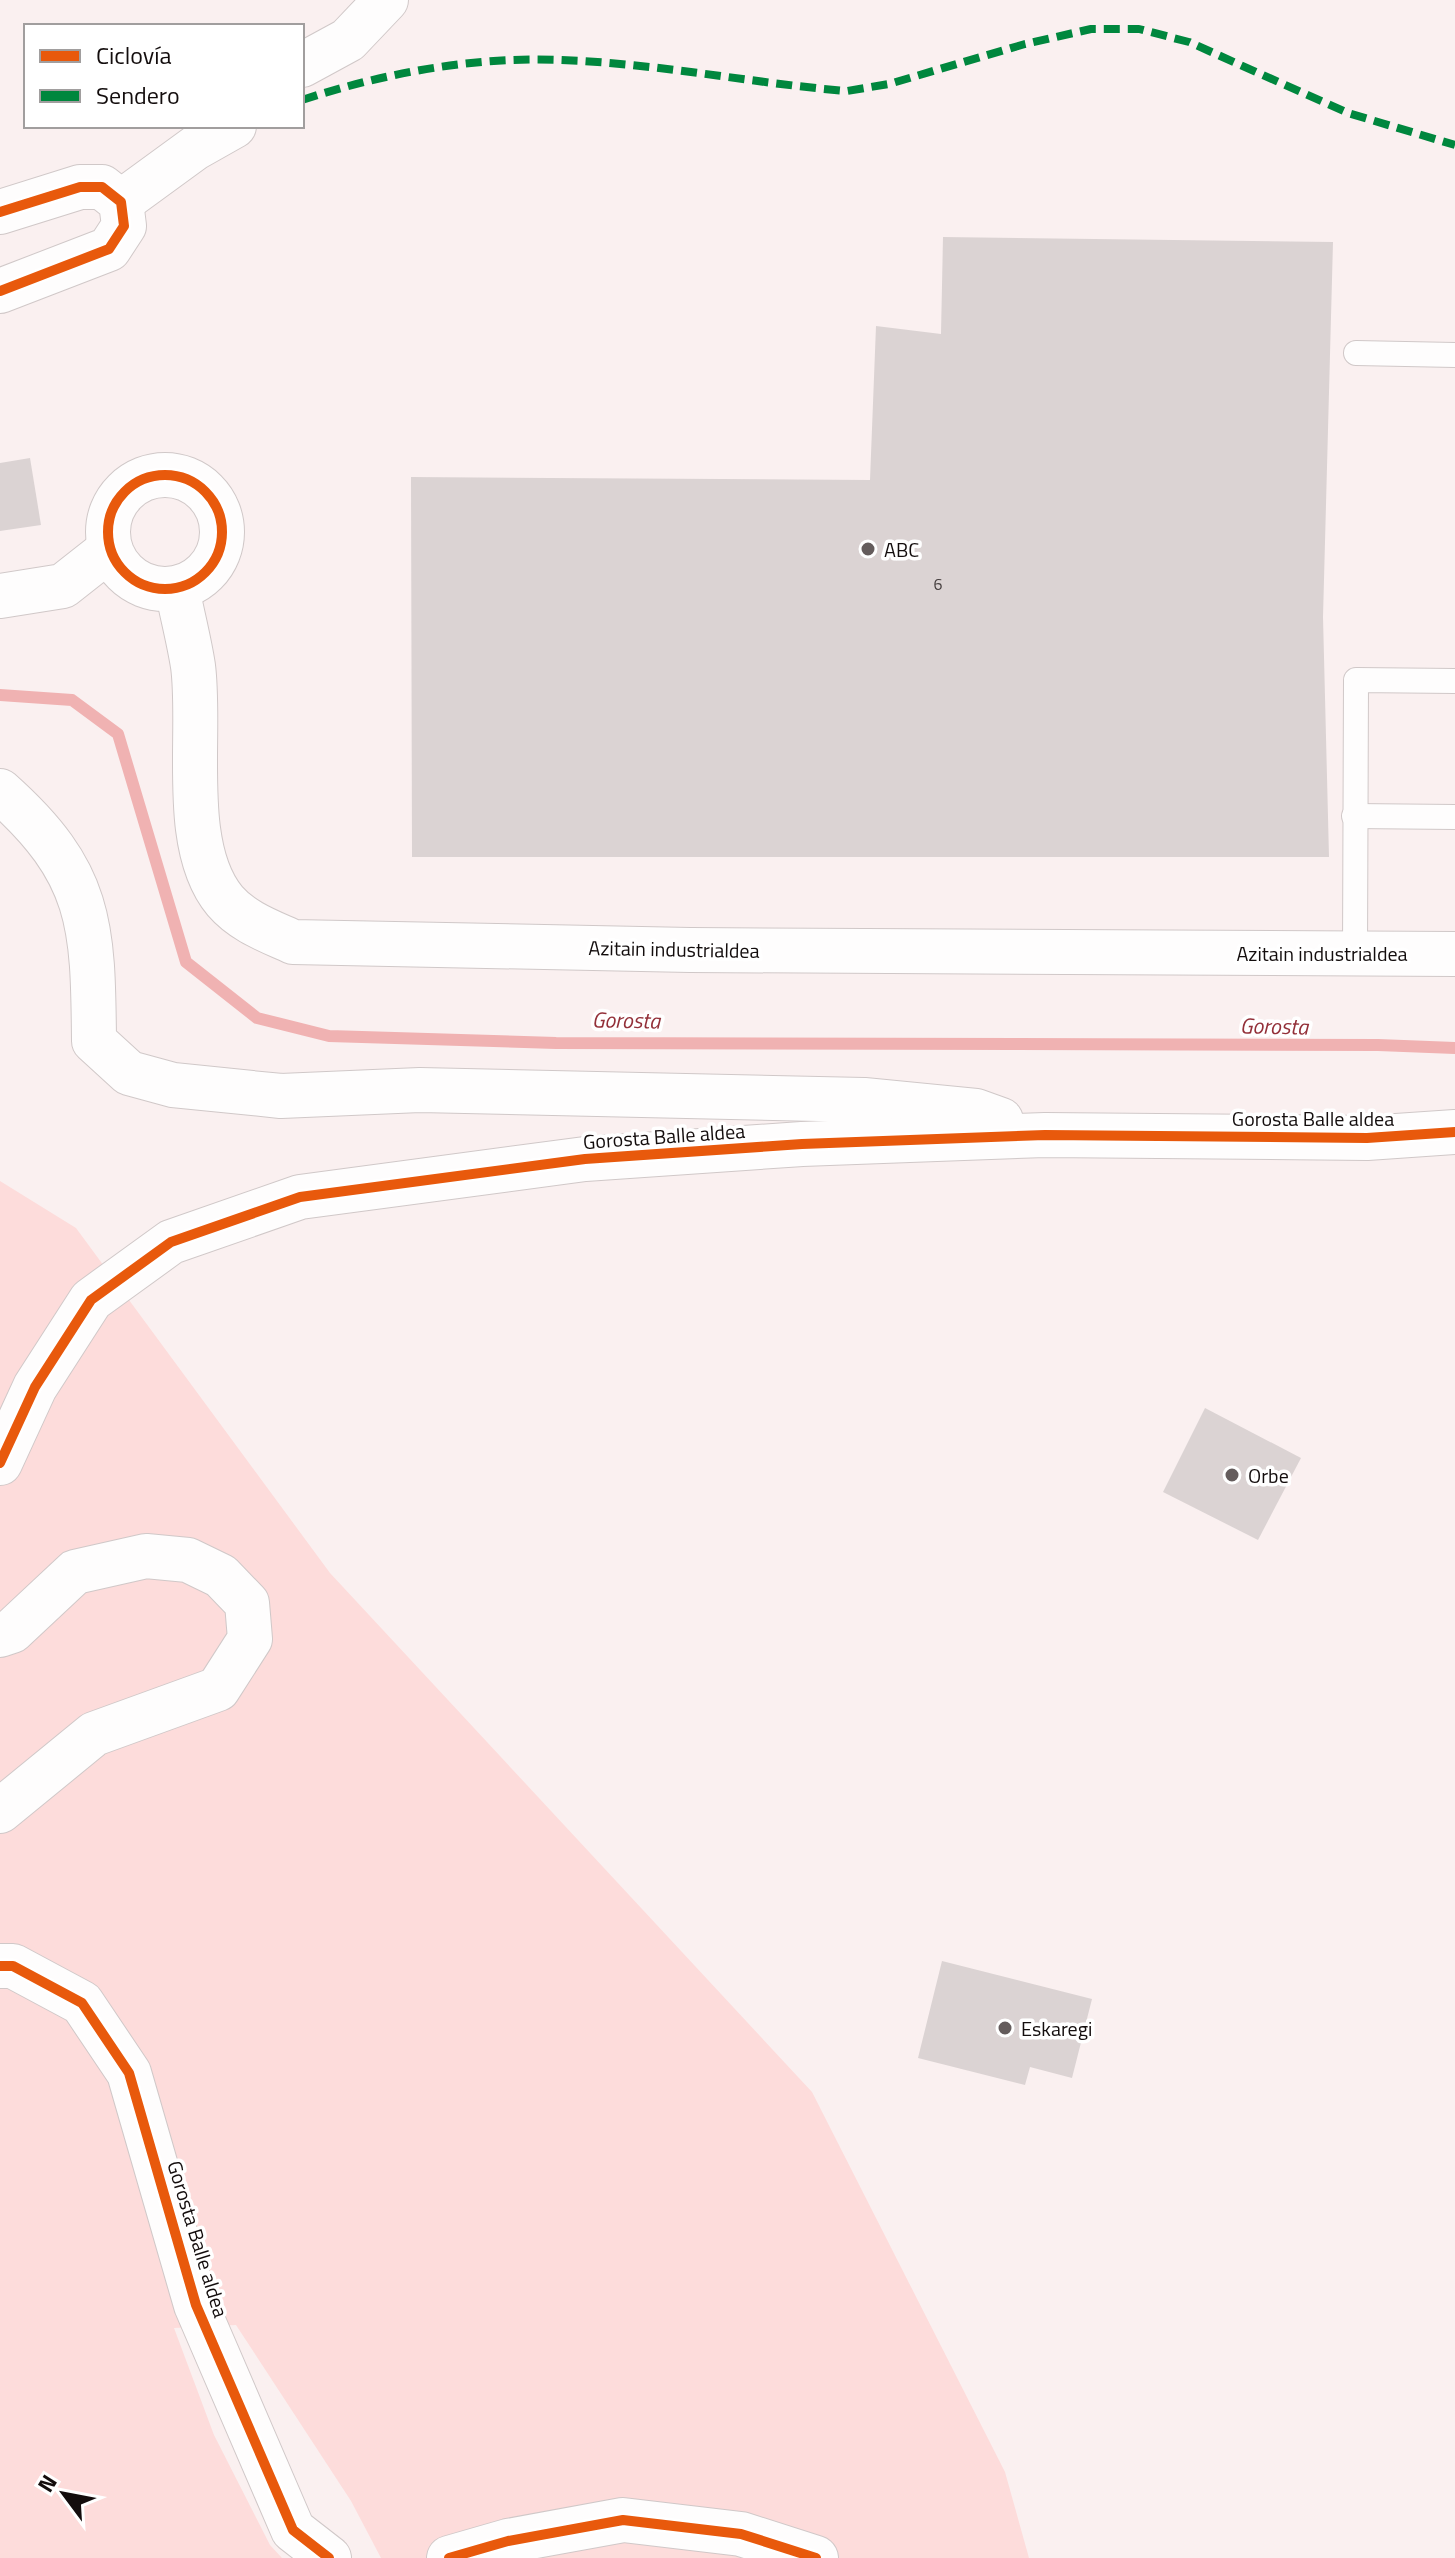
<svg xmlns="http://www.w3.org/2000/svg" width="1455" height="2558" viewBox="0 0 1455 2558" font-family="'Titillium Web',sans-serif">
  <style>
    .green { fill: #fddcdb }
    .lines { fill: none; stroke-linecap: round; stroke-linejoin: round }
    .stream { stroke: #f0b2b2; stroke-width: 12 }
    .building { fill: #dbd3d3 }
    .service-casing { stroke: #d0c8c8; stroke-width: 26 }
    .minor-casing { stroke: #d0c8c8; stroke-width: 46 }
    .service { stroke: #fefdfd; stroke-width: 24 }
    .minor { stroke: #fefdfd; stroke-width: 44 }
    .quiet { stroke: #00873e; stroke-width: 8; stroke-dasharray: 16 8; stroke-linecap: butt }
    .cycleway-casing { stroke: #fff; stroke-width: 15 }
    .cycleway { stroke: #e8590c; stroke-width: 10 }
    .poi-dot { fill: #645c5c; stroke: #fff; stroke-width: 3 }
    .labels { text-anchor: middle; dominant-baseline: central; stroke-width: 7; stroke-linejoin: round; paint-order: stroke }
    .number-label { font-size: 16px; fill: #453e3e }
    .poi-label { font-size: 20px; fill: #130d0d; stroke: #fff; text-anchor: start }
    .street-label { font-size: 20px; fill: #130d0d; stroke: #fff }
    .water-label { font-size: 22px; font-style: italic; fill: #933039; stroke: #fff }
  </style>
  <rect width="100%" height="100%" fill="#faf0f0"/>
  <!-- green -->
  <path class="green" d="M 0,1181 L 76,1228 L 330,1573 L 812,2092 L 1005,2472 L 1029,2558 L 381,2558 L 351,2501 L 236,2325 L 174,2328 L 214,2435 L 270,2545 L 282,2558 L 0,2558 Z"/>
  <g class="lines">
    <!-- stream -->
    <path class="stream" d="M 0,695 L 72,700 L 118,734 L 186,962 L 257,1018 L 329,1036 L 556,1043 L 1378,1045 L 1455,1048"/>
  </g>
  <!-- building -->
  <g class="building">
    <path d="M 943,237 L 1333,242 L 1323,617 L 1329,857 L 412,857 L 411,477 L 870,480 L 876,326 L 941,334 Z"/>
    <path d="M 30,458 L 41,525 L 0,531 L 0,463 Z"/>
    <path d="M 1205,1408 L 1301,1458 L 1258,1540 L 1163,1492 Z"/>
    <path d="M 942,1961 L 1092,1999 L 1072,2078 L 1030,2067 L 1025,2085 L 918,2058 Z"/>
  </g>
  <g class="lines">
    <defs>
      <g id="service">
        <path d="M 1356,353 L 1455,355"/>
        <path d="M 1354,816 L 1455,817"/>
        <path d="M 1355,953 L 1356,680 L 1455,681"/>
      </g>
      <g id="minor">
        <path d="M 302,65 L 348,40 L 386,0"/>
        <path d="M 121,202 L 195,148 L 234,126"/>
        <path d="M 0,212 L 80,187 L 102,187 L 121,202 L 124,226 L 109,249 L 0,291"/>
        <circle cx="165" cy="532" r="57"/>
        <path d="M 177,588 C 182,614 189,640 193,666 C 202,734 179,846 225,901 C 243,922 269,931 293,942 L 690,950 L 1455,954"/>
        <path d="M 0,596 L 63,586 L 110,549"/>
        <path d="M 0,791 C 92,873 93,924 94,1041 L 129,1073 L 173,1085 L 281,1096 L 420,1090 L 864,1100 L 976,1111 L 1001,1120"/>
        <path d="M 0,1463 L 35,1387 L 91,1300 L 171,1242 L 300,1197 L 585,1159 L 802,1144 L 1045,1135 L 1367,1138 L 1455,1132"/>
        <path d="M 0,1635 L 12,1631 L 75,1572 L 146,1556 L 188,1560 L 221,1576 L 247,1603 L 250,1639 L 218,1689 L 94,1734 L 0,1811"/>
        <path d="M 0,1966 L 13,1966 L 82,2003 L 129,2073 L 196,2305 L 293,2530 L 329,2558"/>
        <path d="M 449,2558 L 508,2541 L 623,2520 L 741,2534 L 816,2558"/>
      </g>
    </defs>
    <!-- service casing -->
    <use href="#service" class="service-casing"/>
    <!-- minor casing -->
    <use href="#minor" class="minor-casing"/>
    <!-- service -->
    <use href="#service" class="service"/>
    <!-- minor -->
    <use href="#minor" class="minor"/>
    <!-- quiet -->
    <path class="quiet" d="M 302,100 C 369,78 441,63 512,60 C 624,56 736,82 847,91 L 889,84 L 1025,44 L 1091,29 L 1139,29 L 1189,42 L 1348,113 L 1455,145"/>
    <defs>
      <g id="cycleway">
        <path d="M 0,212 L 80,187 L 102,187 L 121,202 L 124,226 L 109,249 L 0,291"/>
        <circle cx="165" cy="532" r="57"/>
        <path d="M 0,1463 L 35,1387 L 91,1300 L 171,1242 L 300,1197 L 585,1159 L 802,1144 L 1045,1135 L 1367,1138 L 1455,1132"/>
        <path d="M 0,1966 L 13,1966 L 82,2003 L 129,2073 L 196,2305 L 293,2530 L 329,2558"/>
        <path d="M 449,2558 L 508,2541 L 623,2520 L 741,2534 L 816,2558"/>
      </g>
    </defs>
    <!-- cycleway casing -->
    <use href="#cycleway" class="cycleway-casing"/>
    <!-- cycleway -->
    <use href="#cycleway" class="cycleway"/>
  </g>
  <!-- markers -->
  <g class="poi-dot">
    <circle cx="868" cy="549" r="8"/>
    <circle cx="1232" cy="1475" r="8"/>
    <circle cx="1005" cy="2028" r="8"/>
  </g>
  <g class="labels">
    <!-- number labels -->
    <g class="number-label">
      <text x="938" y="584">6</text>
    </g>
    <!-- poi labels -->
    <g class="poi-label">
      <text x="884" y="549">ABC</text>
      <text x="1248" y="1475">Orbe</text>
      <text x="1021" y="2028">Eskaregi</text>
    </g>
    <!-- street labels -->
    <g class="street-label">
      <text transform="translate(674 949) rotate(1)">Azitain industrialdea</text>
      <text x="1322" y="953">Azitain industrialdea</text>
      <text x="1313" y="1118">Gorosta Balle aldea</text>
      <text transform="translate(664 1136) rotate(-4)">Gorosta Balle aldea</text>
      <text transform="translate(198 2239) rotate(73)">Gorosta Balle aldea</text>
    </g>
    <!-- water labels -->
    <g class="water-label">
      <text transform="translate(626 1020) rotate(1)">Gorosta</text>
      <text transform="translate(1274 1026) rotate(1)">Gorosta</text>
    </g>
  </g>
  <!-- legend -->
  <rect x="24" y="24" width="280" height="104" fill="#ffffff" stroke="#a19e9e" stroke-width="2"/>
  <rect x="40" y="50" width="40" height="12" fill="#e8590c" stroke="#a19e9e" stroke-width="2"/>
  <text x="96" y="64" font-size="24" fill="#130d0d">Ciclovía</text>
  <rect x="40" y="90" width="40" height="12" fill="#00873e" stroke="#a19e9e" stroke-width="2"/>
  <text x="96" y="104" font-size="24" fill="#130d0d">Sendero</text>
  <!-- north arrow -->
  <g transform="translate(64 2494) rotate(302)" stroke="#ffffff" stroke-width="6" paint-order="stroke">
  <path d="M0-6L14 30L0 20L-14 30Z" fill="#130d0d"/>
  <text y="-12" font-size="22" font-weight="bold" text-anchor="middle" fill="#130d0d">N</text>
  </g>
</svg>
